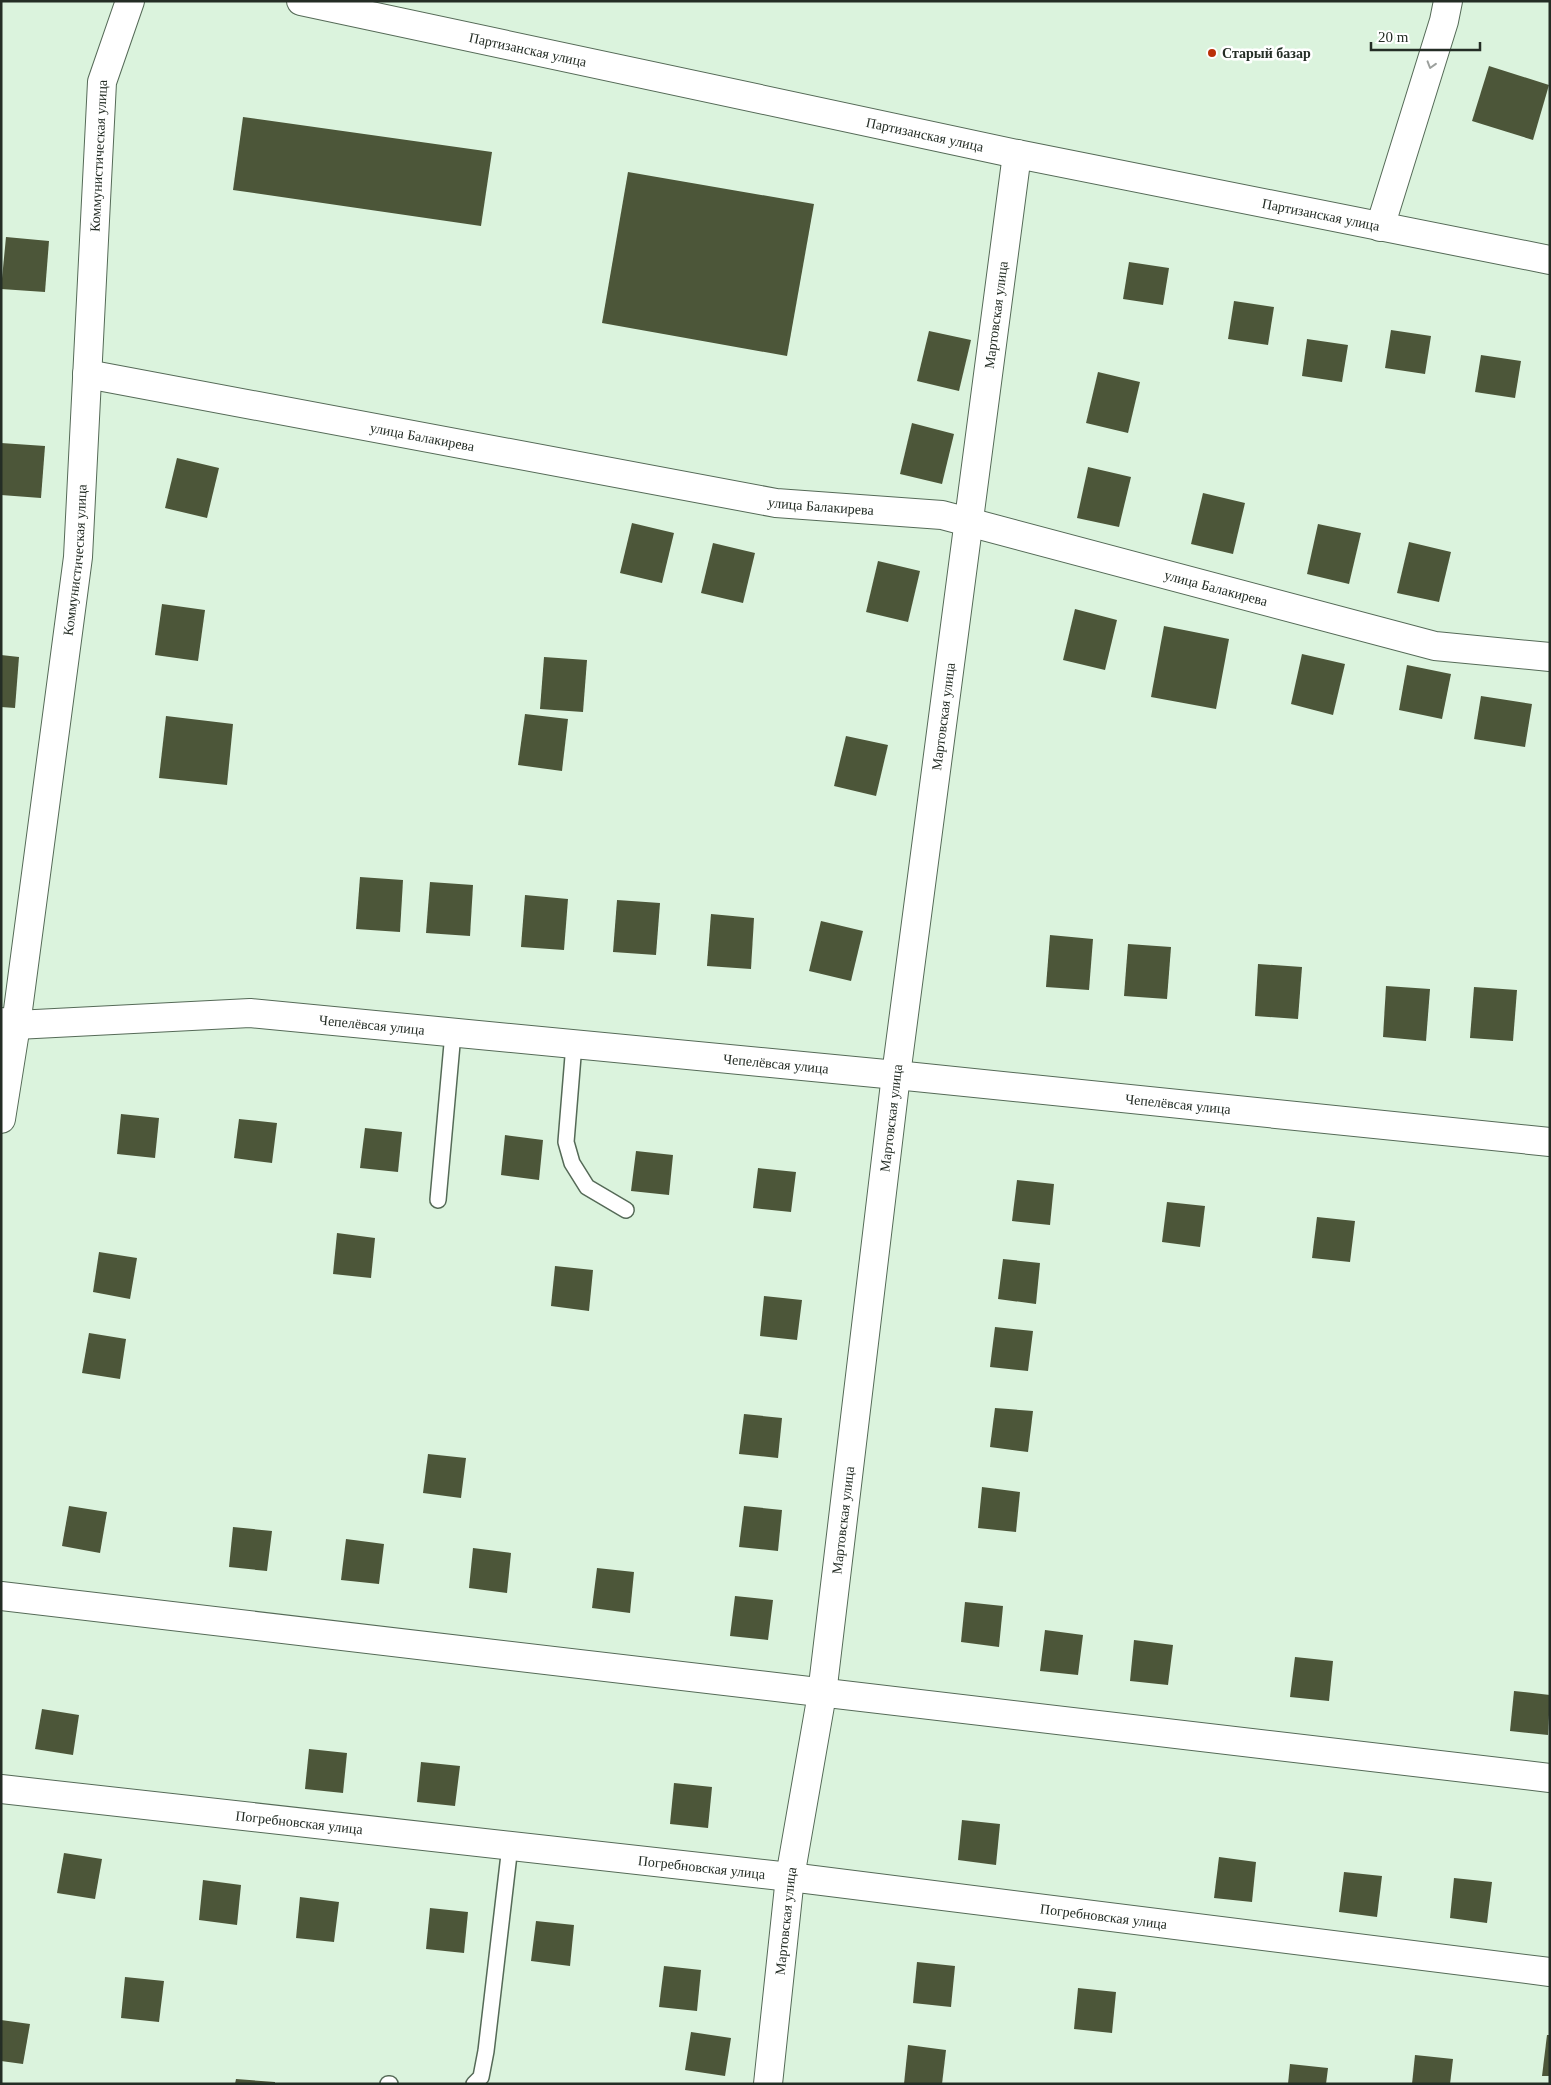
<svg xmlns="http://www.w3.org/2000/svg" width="1551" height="2085" viewBox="0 0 1551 2085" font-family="Georgia,serif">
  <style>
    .building { fill: #4c5639 }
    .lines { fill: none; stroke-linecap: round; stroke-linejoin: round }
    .lane-casing { stroke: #556a57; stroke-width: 18 }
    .street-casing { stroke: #556a57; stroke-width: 30 }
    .lane { stroke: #fff; stroke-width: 15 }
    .street { stroke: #fff; stroke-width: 28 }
    .oneway { stroke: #9ca09d }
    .poi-dot { fill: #ba3008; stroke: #fff; stroke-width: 2 }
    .labels { text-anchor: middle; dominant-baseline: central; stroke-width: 5; stroke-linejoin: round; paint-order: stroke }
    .street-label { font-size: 14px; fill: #242d25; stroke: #fff }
    .poi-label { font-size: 14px; font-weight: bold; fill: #242d25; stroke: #fff; text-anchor: start }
  </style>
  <rect width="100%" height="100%" fill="#dbf3dd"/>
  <!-- building -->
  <g class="building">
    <path d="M 1489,66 L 1549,85 L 1533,140 L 1472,121 Z"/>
    <path d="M 243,117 L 492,152 L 481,226 L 233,190 Z"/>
    <path d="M 628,172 L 814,204 L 787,356 L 602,323 Z"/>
    <path d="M 6,237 L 49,241 L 45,292 L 1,289 Z"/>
    <path d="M 1129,262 L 1169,268 L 1163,305 L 1123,299 Z"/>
    <path d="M 1234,301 L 1274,307 L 1268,345 L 1228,339 Z"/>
    <path d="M 1391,330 L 1431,336 L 1425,374 L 1385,368 Z"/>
    <path d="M 929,331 L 971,340 L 959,391 L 917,381 Z"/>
    <path d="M 1307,339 L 1348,345 L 1342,382 L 1302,376 Z"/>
    <path d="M 1481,355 L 1521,361 L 1515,398 L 1475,392 Z"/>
    <path d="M 1098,372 L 1140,382 L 1128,433 L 1086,423 Z"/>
    <path d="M 912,423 L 954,434 L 942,484 L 900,474 Z"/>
    <path d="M 1,443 L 45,446 L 41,498 L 1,495 Z"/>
    <path d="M 177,458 L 219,468 L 207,518 L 165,508 Z"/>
    <path d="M 1088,467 L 1131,477 L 1119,527 L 1077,518 Z"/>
    <path d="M 1203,493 L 1245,503 L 1233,554 L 1191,544 Z"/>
    <path d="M 632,523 L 674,533 L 662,583 L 620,573 Z"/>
    <path d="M 1318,524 L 1361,533 L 1349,584 L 1307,574 Z"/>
    <path d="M 1409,542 L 1451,552 L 1439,602 L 1397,593 Z"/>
    <path d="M 713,543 L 755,553 L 743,603 L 701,593 Z"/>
    <path d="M 878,561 L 920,571 L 908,622 L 866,612 Z"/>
    <path d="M 162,604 L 205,610 L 198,661 L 155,655 Z"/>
    <path d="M 1075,609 L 1117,620 L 1105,670 L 1063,660 Z"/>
    <path d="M 1164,626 L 1229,639 L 1216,709 L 1151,697 Z"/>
    <path d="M 1302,654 L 1345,664 L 1333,715 L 1291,704 Z"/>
    <path d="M 1,655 L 19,657 L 15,708 L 1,707 Z"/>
    <path d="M 544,657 L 587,660 L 583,712 L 540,709 Z"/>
    <path d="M 1407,665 L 1451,674 L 1442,719 L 1399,710 Z"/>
    <path d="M 1481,696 L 1532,704 L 1525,747 L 1474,739 Z"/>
    <path d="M 525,714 L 568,719 L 562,771 L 518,765 Z"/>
    <path d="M 166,716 L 233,724 L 227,785 L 159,778 Z"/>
    <path d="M 846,736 L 888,745 L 876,796 L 834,786 Z"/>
    <path d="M 360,877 L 403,880 L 400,932 L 356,929 Z"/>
    <path d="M 430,882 L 473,885 L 470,936 L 426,933 Z"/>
    <path d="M 525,895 L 568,899 L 564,950 L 521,947 Z"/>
    <path d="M 617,900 L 660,903 L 656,955 L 613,952 Z"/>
    <path d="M 711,914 L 754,918 L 751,969 L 707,966 Z"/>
    <path d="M 821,921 L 863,931 L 851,981 L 809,971 Z"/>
    <path d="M 1050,935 L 1093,939 L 1089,990 L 1046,987 Z"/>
    <path d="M 1128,944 L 1171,947 L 1167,999 L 1124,996 Z"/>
    <path d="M 1258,964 L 1302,967 L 1298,1019 L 1255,1016 Z"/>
    <path d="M 1386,986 L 1430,989 L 1426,1041 L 1383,1037 Z"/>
    <path d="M 1474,987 L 1517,990 L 1513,1041 L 1470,1038 Z"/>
    <path d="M 121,1114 L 159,1118 L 155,1158 L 117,1154 Z"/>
    <path d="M 239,1119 L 277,1123 L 272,1163 L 234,1158 Z"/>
    <path d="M 365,1128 L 402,1132 L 398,1172 L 360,1168 Z"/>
    <path d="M 505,1135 L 543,1140 L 539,1180 L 501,1175 Z"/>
    <path d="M 636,1151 L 673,1155 L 669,1195 L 631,1191 Z"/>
    <path d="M 758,1168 L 796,1172 L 791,1212 L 753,1208 Z"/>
    <path d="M 1017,1180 L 1054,1184 L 1050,1225 L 1012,1221 Z"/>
    <path d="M 1167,1202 L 1205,1206 L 1200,1247 L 1162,1242 Z"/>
    <path d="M 1317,1217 L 1355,1221 L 1350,1262 L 1312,1258 Z"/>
    <path d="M 337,1233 L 375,1238 L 371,1278 L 333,1274 Z"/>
    <path d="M 99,1252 L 137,1258 L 130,1299 L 93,1292 Z"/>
    <path d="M 1003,1259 L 1040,1263 L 1036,1304 L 998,1299 Z"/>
    <path d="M 555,1266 L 593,1270 L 589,1311 L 551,1306 Z"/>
    <path d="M 764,1296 L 802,1300 L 797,1340 L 760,1336 Z"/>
    <path d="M 995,1327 L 1033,1331 L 1028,1371 L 990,1367 Z"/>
    <path d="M 89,1333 L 126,1339 L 120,1379 L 82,1373 Z"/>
    <path d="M 995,1408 L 1033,1411 L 1028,1452 L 990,1447 Z"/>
    <path d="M 744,1414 L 782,1418 L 778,1458 L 739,1454 Z"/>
    <path d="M 428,1454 L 466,1458 L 461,1498 L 423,1493 Z"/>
    <path d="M 982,1487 L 1020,1492 L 1016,1532 L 978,1528 Z"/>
    <path d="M 69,1506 L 107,1512 L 100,1553 L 62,1546 Z"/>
    <path d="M 744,1506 L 782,1510 L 778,1551 L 739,1547 Z"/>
    <path d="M 233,1527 L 272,1531 L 267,1571 L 229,1567 Z"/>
    <path d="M 346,1539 L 384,1544 L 379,1584 L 341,1580 Z"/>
    <path d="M 473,1548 L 511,1553 L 507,1593 L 469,1588 Z"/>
    <path d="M 597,1568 L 634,1572 L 630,1613 L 592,1608 Z"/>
    <path d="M 735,1596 L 773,1600 L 768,1640 L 730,1636 Z"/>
    <path d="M 965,1602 L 1003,1606 L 999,1647 L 961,1642 Z"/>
    <path d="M 1045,1630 L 1083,1635 L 1078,1675 L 1040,1671 Z"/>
    <path d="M 1134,1640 L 1173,1645 L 1168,1685 L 1130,1681 Z"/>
    <path d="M 1295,1657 L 1333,1661 L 1329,1701 L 1290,1697 Z"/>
    <path d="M 1514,1691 L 1550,1695 L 1548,1735 L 1510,1731 Z"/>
    <path d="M 42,1709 L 79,1715 L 73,1755 L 35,1749 Z"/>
    <path d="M 309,1749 L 347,1753 L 343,1793 L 305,1789 Z"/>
    <path d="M 421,1762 L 460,1766 L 455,1806 L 417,1802 Z"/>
    <path d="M 674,1783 L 712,1787 L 708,1828 L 670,1824 Z"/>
    <path d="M 962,1820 L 1000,1824 L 996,1865 L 958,1860 Z"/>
    <path d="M 64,1853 L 102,1859 L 95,1899 L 57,1893 Z"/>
    <path d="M 1219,1857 L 1256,1862 L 1252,1902 L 1214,1898 Z"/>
    <path d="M 1344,1872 L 1382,1876 L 1377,1917 L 1339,1912 Z"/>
    <path d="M 1454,1878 L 1492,1882 L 1487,1923 L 1450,1918 Z"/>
    <path d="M 203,1880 L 241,1885 L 237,1925 L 199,1920 Z"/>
    <path d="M 300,1897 L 339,1902 L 334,1942 L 296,1938 Z"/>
    <path d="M 430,1908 L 468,1912 L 464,1953 L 426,1949 Z"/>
    <path d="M 536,1921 L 574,1925 L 570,1966 L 531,1961 Z"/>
    <path d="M 917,1962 L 955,1966 L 951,2007 L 913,2003 Z"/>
    <path d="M 664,1966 L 701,1970 L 697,2011 L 659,2007 Z"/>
    <path d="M 125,1977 L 164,1981 L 159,2022 L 121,2018 Z"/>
    <path d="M 1078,1988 L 1116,1992 L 1112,2033 L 1074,2029 Z"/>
    <path d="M 1,2020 L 30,2024 L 23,2064 L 1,2061 Z"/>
    <path d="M 691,2032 L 731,2038 L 725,2076 L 685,2070 Z"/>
    <path d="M 1547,2035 L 1550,2035 L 1550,2076 L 1542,2076 Z"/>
    <path d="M 908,2045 L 946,2050 L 942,2084 L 904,2084 Z"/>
    <path d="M 1415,2055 L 1453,2059 L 1450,2084 L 1412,2084 Z"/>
    <path d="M 1290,2064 L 1328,2068 L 1326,2084 L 1288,2084 Z"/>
    <path d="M 236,2079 L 275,2082 L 275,2084 L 235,2084 Z"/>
  </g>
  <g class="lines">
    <defs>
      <g id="lane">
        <path d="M 574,1044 L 566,1142 L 572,1163 L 587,1187 L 626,1210"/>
        <path d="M 438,1200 L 453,1033"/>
        <path d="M 388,2084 L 390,2084"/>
        <path d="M 474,2084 L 481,2077 L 486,2051 L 510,1846"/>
      </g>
      <g id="street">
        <path id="s1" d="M 301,1 L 1017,154 L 1550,260"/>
        <path d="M 1380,227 L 1444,21 L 1448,1"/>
        <path id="s2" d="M 87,374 L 776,503 L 942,515 L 1435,646 L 1550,657"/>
        <path id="s3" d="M 1,1022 L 16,1025 L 250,1013 L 896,1075 L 1550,1142"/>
        <path id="s4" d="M 1,1119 L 16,1025 L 78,557 L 102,82 L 130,1"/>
        <path d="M 1,1596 L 1550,1778"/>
        <path id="s5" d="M 1,1789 L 790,1877 L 1550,1972"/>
        <path id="s6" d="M 768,2084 L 790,1877 L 822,1694 L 896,1075 L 1017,154"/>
      </g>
    </defs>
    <!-- lane casing -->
    <use href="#lane" class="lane-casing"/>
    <!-- street casing -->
    <use href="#street" class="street-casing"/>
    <!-- lane -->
    <use href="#lane" class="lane"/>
    <!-- street -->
    <use href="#street" class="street"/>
  </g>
  <!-- one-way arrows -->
  <defs><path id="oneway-chevron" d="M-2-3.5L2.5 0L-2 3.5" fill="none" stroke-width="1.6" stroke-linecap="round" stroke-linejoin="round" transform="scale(1.25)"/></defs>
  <use class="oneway" href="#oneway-chevron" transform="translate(1431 65) rotate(107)"/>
  <!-- markers -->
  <circle class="poi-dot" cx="1212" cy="53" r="5"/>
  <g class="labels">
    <!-- street labels -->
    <g class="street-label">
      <text stroke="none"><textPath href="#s1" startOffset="232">Партизанская улица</textPath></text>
      <text stroke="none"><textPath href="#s1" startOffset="638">Партизанская улица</textPath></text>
      <text stroke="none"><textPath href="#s4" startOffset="969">Коммунистическая улица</textPath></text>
      <text stroke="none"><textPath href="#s1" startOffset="1042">Партизанская улица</textPath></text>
      <text stroke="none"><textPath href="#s6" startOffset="1784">Мартовская улица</textPath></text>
      <text stroke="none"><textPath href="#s2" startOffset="341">улица Балакирева</textPath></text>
      <text stroke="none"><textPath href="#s2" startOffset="746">улица Балакирева</textPath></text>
      <text stroke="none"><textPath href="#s4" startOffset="564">Коммунистическая улица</textPath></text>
      <text stroke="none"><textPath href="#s2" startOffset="1151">улица Балакирева</textPath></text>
      <text stroke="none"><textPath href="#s6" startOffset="1379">Мартовская улица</textPath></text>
      <text stroke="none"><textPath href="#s3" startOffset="372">Чепелёвсая улица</textPath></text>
      <text stroke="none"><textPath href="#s3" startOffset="778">Чепелёвсая улица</textPath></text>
      <text stroke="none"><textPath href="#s3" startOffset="1182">Чепелёвсая улица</textPath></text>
      <text stroke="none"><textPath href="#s6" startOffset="974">Мартовская улица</textPath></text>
      <text stroke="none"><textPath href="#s6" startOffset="569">Мартовская улица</textPath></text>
      <text stroke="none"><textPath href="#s5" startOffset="300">Погребновская улица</textPath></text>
      <text stroke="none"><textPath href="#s5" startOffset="705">Погребновская улица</textPath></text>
      <text stroke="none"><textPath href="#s5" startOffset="1110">Погребновская улица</textPath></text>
      <text stroke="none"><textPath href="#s6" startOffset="164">Мартовская улица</textPath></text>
    </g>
    <!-- poi labels -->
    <g class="poi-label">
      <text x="1222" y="53">Старый базар</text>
    </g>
  </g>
  <!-- border -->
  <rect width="1551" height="2085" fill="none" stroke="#242d25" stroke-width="5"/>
  <!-- scale -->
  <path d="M1371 42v8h109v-8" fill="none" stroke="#242d25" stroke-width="2.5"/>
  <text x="1378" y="42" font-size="15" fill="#242d25" stroke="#ffffff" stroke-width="4" paint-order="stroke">20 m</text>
</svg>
